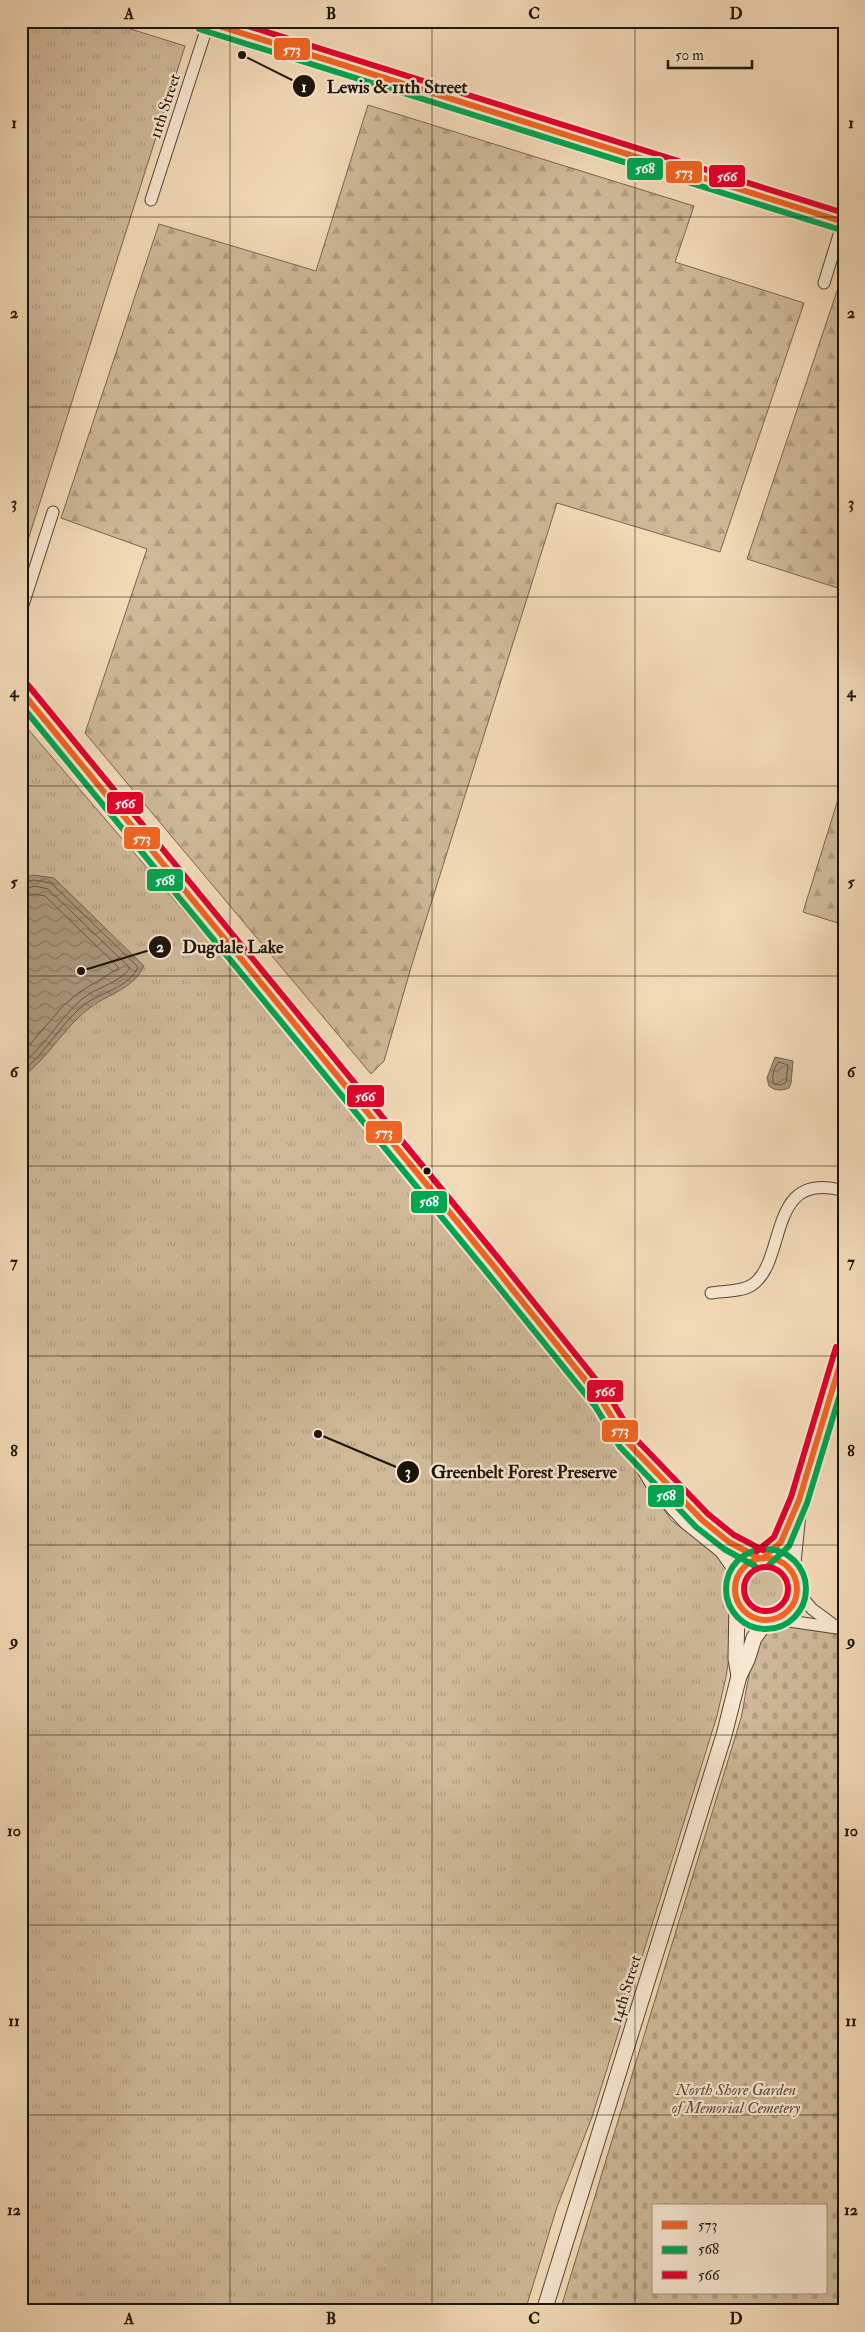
<svg xmlns="http://www.w3.org/2000/svg" width="865" height="2332" viewBox="0 0 865 2332" font-family="'IM FELL Double Pica',serif">
  <style>
    .grass { fill: url(#grass-tufts); stroke: #766650 }
    .forest { fill: url(#forest-firs); stroke: #766650 }
    .cemetery { fill: url(#cemetery-stones); stroke: #766650; fill-rule: evenodd }
    .water { fill: url(#water-waves); stroke: #72624d }
    .lines { fill: none; stroke-linecap: round; stroke-linejoin: round }
    .shore { stroke: #645542; stroke-width: 1 }
    .minor-casing { stroke: #524534; stroke-width: 13 }
    .tertiary-casing { stroke: #524534; stroke-width: 17 }
    .secondary-casing { stroke: #1d1408; stroke-width: 18 }
    .minor { stroke: #f7e6d0; stroke-width: 11 }
    .tertiary { stroke: #f7e6d0; stroke-width: 15 }
    .secondary { stroke: #f7e6d0; stroke-width: 16 }
    .bus-1-casing { stroke: #f7e6d0; stroke-width: 10 }
    .bus-2-casing { stroke: #f7e6d0; stroke-width: 10 }
    .bus-3-casing { stroke: #f7e6d0; stroke-width: 10 }
    .bus-1 { stroke: #f26522; stroke-width: 6 }
    .bus-2 { stroke: #00a651; stroke-width: 6 }
    .bus-3 { stroke: #e4002b; stroke-width: 6 }
    .grid { fill: none; stroke: #1d1408; stroke-width: 1; stroke-opacity: 0.55 }
    .bus-dot { fill: #1d1408; stroke: #f7e6d0; stroke-width: 2 }
    .labels { text-anchor: middle; dominant-baseline: central; stroke-width: 4.5; stroke-linejoin: round; paint-order: stroke }
    .street-label { font-size: 16px; fill: #1d1408; stroke: #f7e6d0 }
    .park-label { font-size: 16px; font-style: italic; fill: #5b4d3a; stroke: #f7e6d0 }
    .leader { fill: none; stroke: #1d1408; stroke-width: 2 }
    .callout-dot { fill: #1d1408; stroke: #f7e6d0; stroke-width: 2 }
    .mark-label { font-size: 15px; text-anchor: middle; font-weight: bold; fill: #fff }
    .callout-label { font-size: 18px; text-anchor: middle; font-weight: bold; fill: #1d1408; stroke: #f7e6d0; stroke-width: 4.5; stroke-linejoin: round; paint-order: stroke }
    .line-badge { stroke: #f7e6d0; stroke-width: 2 }
    .badge-label { font-size: 14px; text-anchor: middle; font-weight: bold; fill: #fff }
    .neatline { fill: none; stroke: #1d1408; stroke-width: 2 }
    .grid-label { font-size: 16px; text-anchor: middle; font-weight: bold; fill: #1d1408 }
  </style>
  <defs>
    <pattern id="grass-tufts" width="24" height="20" patternUnits="userSpaceOnUse" patternTransform="scale(1.25)"><rect width="24" height="20" fill="#ceb898"/><path d="M3 7l-1-3M5 7V3M7 7l1-3M15 17l-1-3M17 17v-4M19 17l1-3" fill="none" stroke="#b09d82"/></pattern>
    <pattern id="forest-firs" width="22" height="20" patternUnits="userSpaceOnUse" patternTransform="scale(1.25)"><rect width="22" height="20" fill="#ceb898"/><path d="M5 1l3.5 6h-7zM16 11l3.5 6h-7z" fill="#b09d82"/></pattern>
    <pattern id="cemetery-stones" width="16" height="16" patternUnits="userSpaceOnUse" patternTransform="scale(1.25)"><rect width="16" height="16" fill="#ceb898"/><path d="M2 7V4a2 2 0 0 1 4 0v3zM10 15v-3a2 2 0 0 1 4 0v3z" fill="#b09d82"/></pattern>
    <pattern id="water-waves" width="16" height="10" patternUnits="userSpaceOnUse" patternTransform="scale(1.25)"><rect width="16" height="10" fill="#aa967b"/><path d="M0 5q4-4 8 0t8 0" fill="none" stroke="#8a7963"/></pattern>
  </defs>
  <rect width="100%" height="100%" fill="#f2d9b6"/>
  <filter id="stains"><feTurbulence type="fractalNoise" baseFrequency=".004" numOctaves="4"/><feColorMatrix values="0 0 0 0 .2 0 0 0 0 .09 0 0 0 0 .02 0 0 0 .5 -.17"/></filter>
  <radialGradient id="worn" r=".72"><stop offset=".6" stop-color="#630" stop-opacity="0"/><stop offset="1" stop-color="#630" stop-opacity=".3"/></radialGradient>
  <!-- grass -->
  <g class="grass">
    <path d="M 21,21 L 105,21 L 185,46 L 21,562 Z"/>
    <path d="M 21,721 L 558,1347 L 671,1520 L 716,1554 L 725,1564 L 730,1582 L 732,1637 L 726,1677 L 717,1716 L 592,2117 L 557,2207 L 525,2311 L 21,2311 Z"/>
    <circle cx="766" cy="1589" r="19"/>
  </g>
  <!-- forest -->
  <g class="forest">
    <path d="M 368,105 L 694,206 L 675,262 L 804,303 L 720,552 L 557,503 L 412,964 L 384,1061 L 371,1074 L 85,733 L 147,549 L 61,518 L 159,224 L 316,271 Z"/>
    <path d="M 844,270 L 844,590 L 747,559 Z"/>
    <path d="M 844,780 L 844,925 L 803,912 Z"/>
  </g>
  <!-- cemetery -->
  <path class="cemetery" d="M 798,1627 L 812,1627 L 844,1637 L 844,2311 L 560,2311 L 741,1718 C 746,1697 751,1639 771,1629 C 778,1626 790,1627 798,1627 ZM 654,2206 L 826,2206 L 826,2293 L 654,2293 Z"/>
  <!-- water -->
  <g class="water">
    <path d="M 33,875 L 54,878 L 144,966 C 133,989 110,993 91,1007 C 65,1025 49,1058 21,1078 L 21,879 Z"/>
    <path d="M 775,1057 L 793,1061 L 791,1083 L 789,1088 C 781,1091 776,1091 769,1086 L 767,1078 Z"/>
  </g>
  <g class="lines">
    <!-- shore -->
    <g class="shore">
      <path d="M 21,883 L 34,880 L 51,883 L 138,967 C 130,986 104,992 88,1002 C 61,1021 47,1053 21,1072"/>
      <path d="M 21,890 L 35,886 L 48,889 L 130,968 C 119,984 96,987 82,999 C 59,1019 45,1047 21,1064"/>
      <path d="M 21,897 L 35,894 L 45,896 L 119,968 L 78,993 L 62,1007 L 21,1055"/>
      <path d="M 779,1062 L 788,1065 L 786,1082 L 781,1085 L 774,1084 C 771,1077 774,1066 779,1062 Z"/>
    </g>
    <defs>
      <g id="minor">
        <path d="M 151,200 L 209,21"/>
        <path d="M 824,283 L 843,222"/>
        <path d="M 21,611 L 53,512"/>
        <path d="M 21,691 L 395,1145 L 602,1401 L 654,1489 L 685,1523 L 721,1552 L 733,1569 L 736,1579"/>
        <path d="M 711,1293 C 724,1291 741,1292 752,1285 C 788,1261 766,1168 844,1191"/>
        <path d="M 636,1450 C 675,1490 707,1533 759,1558"/>
        <path d="M 796,1590 L 812,1609 L 835,1626"/>
        <path d="M 775,1619 L 844,1629"/>
      </g>
      <g id="tertiary">
        <path d="M 763,1558 L 781,1542 L 799,1500 L 844,1350"/>
        <circle cx="766" cy="1589" r="31"/>
        <path d="M 792,1572 L 798,1514"/>
        <path d="M 737,1603 L 736,1659 L 739,1676"/>
        <path d="M 544,2311 L 724,1735 L 739,1676 L 747,1660 L 754,1638 L 767,1620"/>
      </g>
      <path id="secondary" d="M 202,21 L 844,222"/>
    </defs>
    <!-- minor casing -->
    <use href="#minor" class="minor-casing"/>
    <!-- tertiary casing -->
    <use href="#tertiary" class="tertiary-casing"/>
    <!-- secondary casing -->
    <use href="#secondary" class="secondary-casing"/>
    <!-- minor -->
    <use href="#minor" class="minor"/>
    <!-- tertiary -->
    <use href="#tertiary" class="tertiary"/>
    <!-- secondary -->
    <use href="#secondary" class="secondary"/>
    <defs>
      <g id="bus-1">
        <path d="M 203,21 L 844,222"/>
        <path d="M 21,691 L 492,1264 L 602,1401 L 627,1442 L 702,1520 L 729,1542 L 759,1558"/>
        <path d="M 763,1558 L 781,1542 L 799,1500 L 844,1351"/>
        <circle cx="766" cy="1589" r="31"/>
      </g>
      <g id="bus-2">
        <path d="M 199,29 L 841,230"/>
        <path d="M 21,705 L 485,1270 L 595,1406 L 620,1447 L 696,1527 L 724,1549 L 755,1566"/>
        <circle cx="766" cy="1589" r="40"/>
        <path d="M 769,1565 L 789,1546 L 807,1503 L 844,1381"/>
      </g>
      <g id="bus-3">
        <path d="M 232,21 L 844,213"/>
        <path d="M 28,685 L 499,1259 L 609,1396 L 634,1437 L 708,1514 L 734,1535 L 763,1550"/>
        <path d="M 757,1551 L 774,1537 L 791,1497 L 836,1347"/>
        <circle cx="766" cy="1589" r="22"/>
      </g>
    </defs>
    <!-- bus-1 casing -->
    <use href="#bus-1" class="bus-1-casing"/>
    <!-- bus-2 casing -->
    <use href="#bus-2" class="bus-2-casing"/>
    <!-- bus-3 casing -->
    <use href="#bus-3" class="bus-3-casing"/>
    <!-- bus-1 -->
    <use href="#bus-1" class="bus-1"/>
    <!-- bus-2 -->
    <use href="#bus-2" class="bus-2"/>
    <!-- bus-3 -->
    <use href="#bus-3" class="bus-3"/>
  </g>
  <!-- grid -->
  <path class="grid" d="M 230,21 L 230,2311M 432,21 L 432,2311M 635,21 L 635,2311M 21,217 L 844,217M 21,407 L 844,407M 21,597 L 844,597M 21,786 L 844,786M 21,976 L 844,976M 21,1166 L 844,1166M 21,1356 L 844,1356M 21,1545 L 844,1545M 21,1735 L 844,1735M 21,1925 L 844,1925M 21,2115 L 844,2115"/>
  <!-- markers -->
  <circle class="bus-dot" cx="427" cy="1171" r="4.5"/>
  <g class="labels">
    <!-- street labels -->
    <g class="street-label">
      <text transform="translate(165 106) rotate(-72)">11th Street</text>
      <text transform="translate(626 1989) rotate(-73)">14th Street</text>
    </g>
    <!-- park labels -->
    <g class="park-label">
      <text x="736" y="2090">North Shore Garden<tspan x="736" dy="18">of Memorial Cemetery</tspan></text>
    </g>
  </g>
  <!-- callouts -->
  <path class="leader" d="M242 55L304 86M81 971L160 947M318 1434L408 1472"/>
  <g class="callout-dot">
    <circle cx="242" cy="55" r="5"/>
    <circle cx="81" cy="971" r="5"/>
    <circle cx="318" cy="1434" r="5"/>
    <circle cx="304" cy="86" r="12"/>
    <circle cx="160" cy="947" r="12"/>
    <circle cx="408" cy="1472" r="12"/>
  </g>
  <g class="mark-label">
    <text x="304" y="92">1</text>
    <text x="160" y="952">2</text>
    <text x="408" y="1477">3</text>
  </g>
  <g class="callout-label">
    <text x="397" y="93">Lewis &amp; 11th Street</text>
    <text x="233" y="953">Dugdale Lake</text>
    <text x="524" y="1478">Greenbelt Forest Preserve</text>
  </g>
  <g class="line-badge">
    <rect x="273" y="37" width="38" height="24" rx="5" fill="#f26522"/>
    <rect x="626" y="157" width="38" height="24" rx="5" fill="#00a651"/>
    <rect x="665" y="160" width="38" height="24" rx="5" fill="#f26522"/>
    <rect x="708" y="164" width="38" height="24" rx="5" fill="#e4002b"/>
    <rect x="106" y="791" width="38" height="24" rx="5" fill="#e4002b"/>
    <rect x="123" y="826" width="38" height="24" rx="5" fill="#f26522"/>
    <rect x="146" y="868" width="38" height="24" rx="5" fill="#00a651"/>
    <rect x="346" y="1084" width="39" height="24" rx="5" fill="#e4002b"/>
    <rect x="365" y="1120" width="38" height="24" rx="5" fill="#f26522"/>
    <rect x="410" y="1190" width="38" height="24" rx="5" fill="#00a651"/>
    <rect x="586" y="1379" width="38" height="24" rx="5" fill="#e4002b"/>
    <rect x="601" y="1419" width="38" height="24" rx="5" fill="#f26522"/>
    <rect x="647" y="1484" width="38" height="24" rx="5" fill="#00a651"/>
  </g>
  <g class="badge-label">
    <text x="292" y="54">573</text>
    <text x="645" y="173">568</text>
    <text x="684" y="177">573</text>
    <text x="727" y="181">566</text>
    <text x="125" y="808">566</text>
    <text x="142" y="843">573</text>
    <text x="165" y="885">568</text>
    <text x="365" y="1101">566</text>
    <text x="384" y="1137">573</text>
    <text x="429" y="1206">568</text>
    <text x="605" y="1396">566</text>
    <text x="620" y="1435">573</text>
    <text x="666" y="1500">568</text>
  </g>
  <!-- margin -->
  <rect width="865" height="2332" fill="none" stroke="#f2d9b6" stroke-width="55"/>
  <!-- legend -->
  <rect x="652" y="2204" width="175" height="90" fill="#f7e6d0" stroke="#a09280"/>
  <rect x="662" y="2221" width="25" height="8" fill="#f26522" stroke="#a09280"/>
  <text x="698" y="2230" font-size="15" fill="#1d1408">573</text>
  <rect x="662" y="2246" width="25" height="8" fill="#00a651" stroke="#a09280"/>
  <text x="698" y="2254" font-size="15" fill="#1d1408">568</text>
  <rect x="662" y="2271" width="25" height="8" fill="#e4002b" stroke="#a09280"/>
  <text x="698" y="2280" font-size="15" fill="#1d1408">566</text>
  <!-- scale -->
  <path d="M668 60v8h84v-8" fill="none" stroke="#1d1408" stroke-width="2.5"/>
  <text x="675" y="60" font-size="15" fill="#1d1408" stroke="#f7e6d0" stroke-width="4" paint-order="stroke">50 m</text>
  <rect x="28" y="28" width="810" height="2276" class="neatline"/>
  <g class="grid-label">
    <text x="129" y="19">A</text>
    <text x="331" y="19">B</text>
    <text x="534" y="19">C</text>
    <text x="736" y="19">D</text>
    <text x="14" y="128">1</text>
    <text x="851" y="128">1</text>
    <text x="14" y="318">2</text>
    <text x="851" y="318">2</text>
    <text x="14" y="508">3</text>
    <text x="851" y="508">3</text>
    <text x="14" y="697">4</text>
    <text x="851" y="697">4</text>
    <text x="14" y="887">5</text>
    <text x="851" y="887">5</text>
    <text x="14" y="1077">6</text>
    <text x="851" y="1077">6</text>
    <text x="14" y="1267">7</text>
    <text x="851" y="1267">7</text>
    <text x="14" y="1456">8</text>
    <text x="851" y="1456">8</text>
    <text x="14" y="1646">9</text>
    <text x="851" y="1646">9</text>
    <text x="14" y="1836">10</text>
    <text x="851" y="1836">10</text>
    <text x="14" y="2026">11</text>
    <text x="851" y="2026">11</text>
    <text x="14" y="2215">12</text>
    <text x="851" y="2215">12</text>
    <text x="129" y="2324">A</text>
    <text x="331" y="2324">B</text>
    <text x="534" y="2324">C</text>
    <text x="736" y="2324">D</text>
  </g>
  <rect width="100%" height="100%" filter="url(#stains)"/>
  <rect width="100%" height="100%" fill="url(#worn)"/>
</svg>
